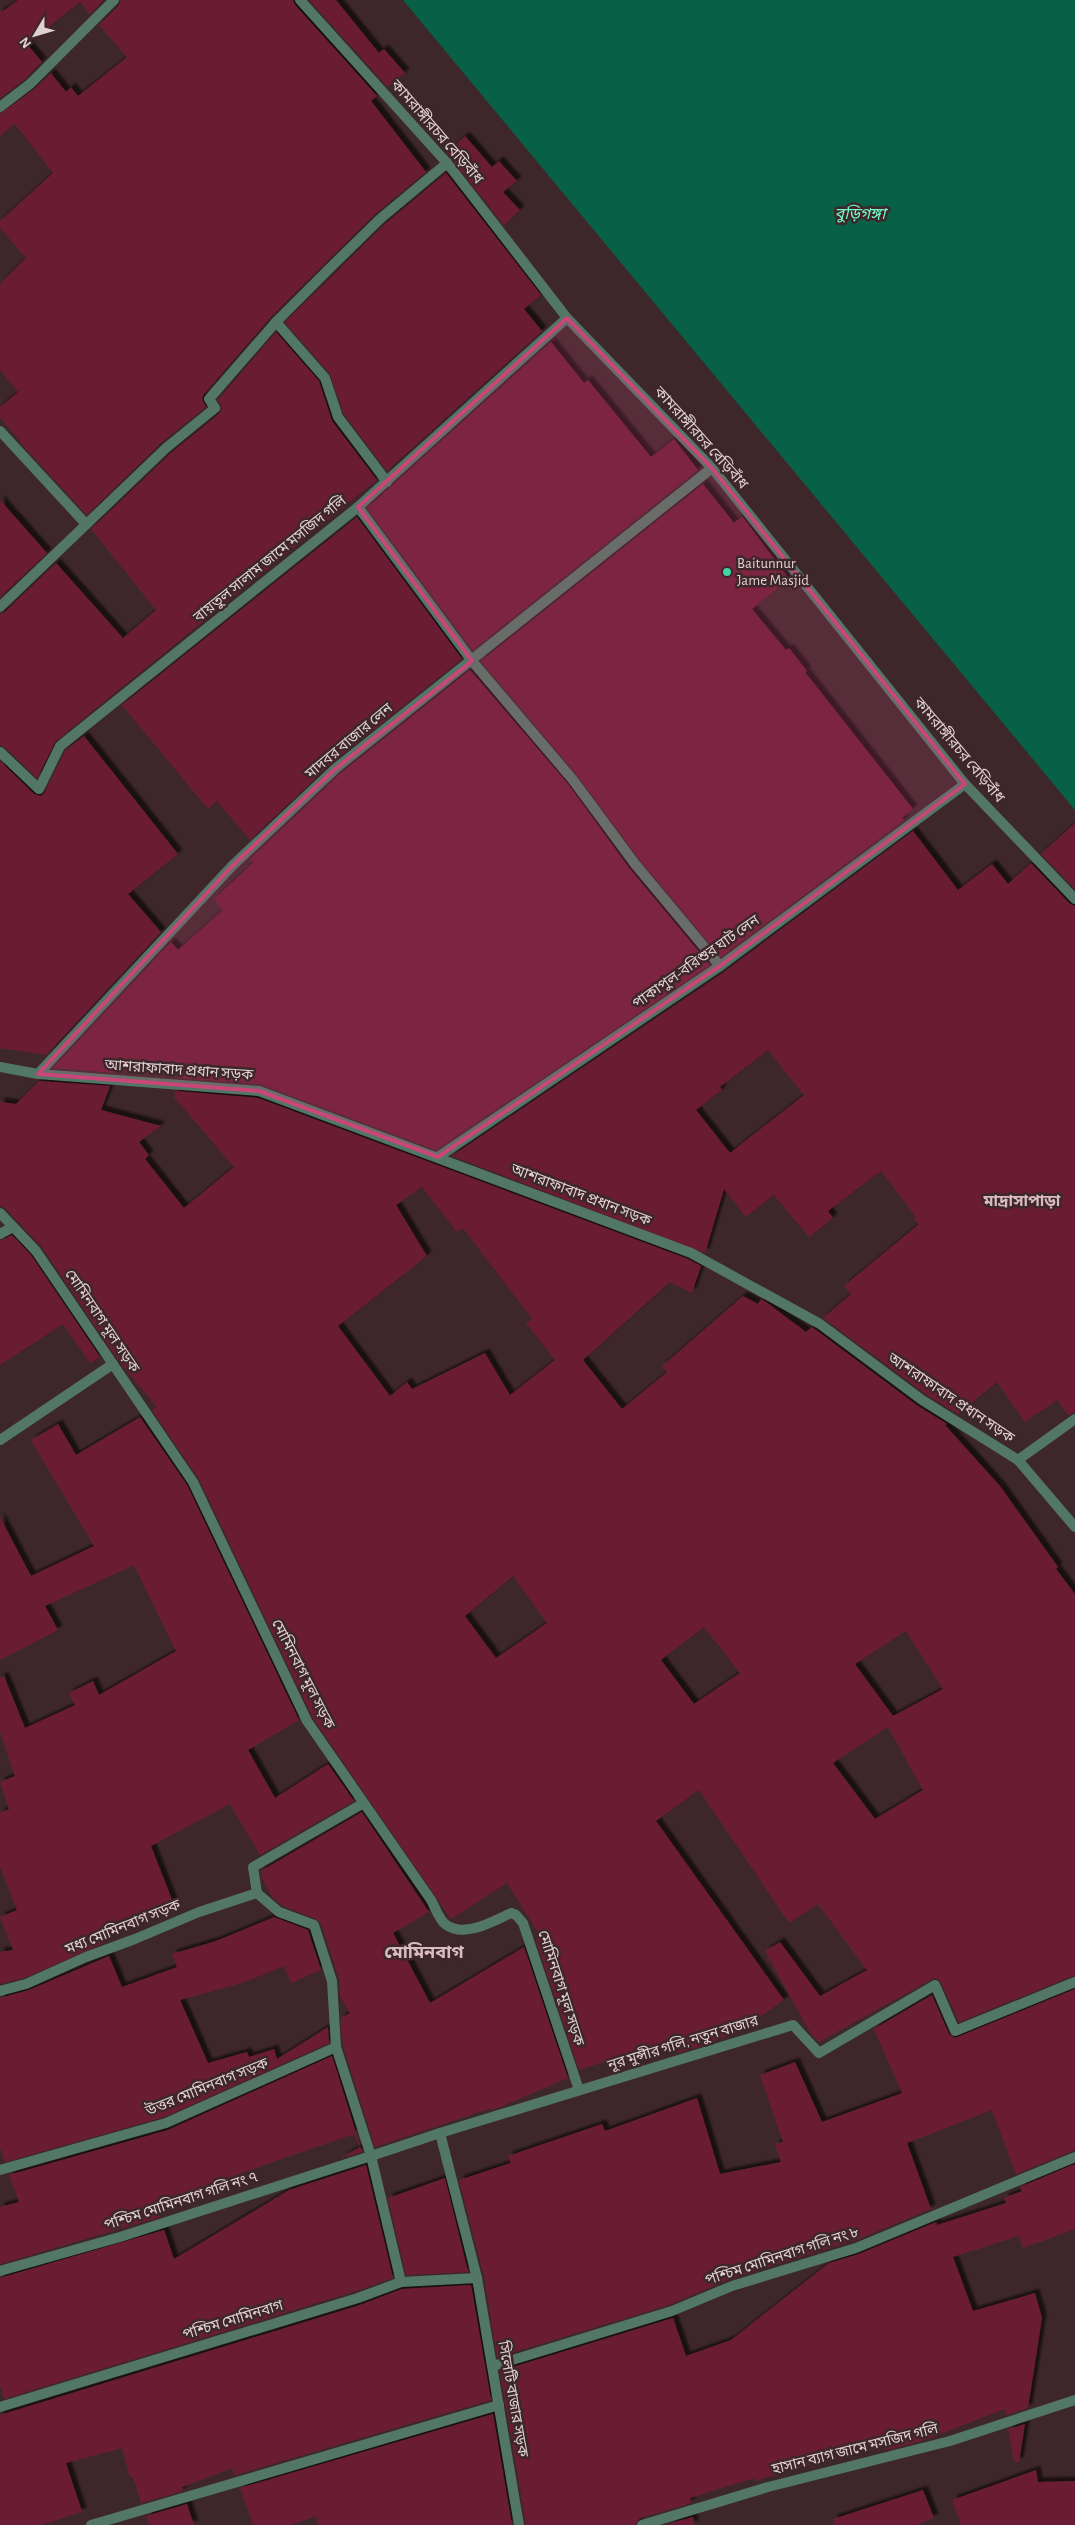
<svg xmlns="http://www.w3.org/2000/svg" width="1075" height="2525" viewBox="0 0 1075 2525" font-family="'Alegreya Sans','Noto Sans Bengali',sans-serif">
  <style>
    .water { fill: #086146 }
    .building { fill: #6b1e35; fill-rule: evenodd; filter: url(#shadow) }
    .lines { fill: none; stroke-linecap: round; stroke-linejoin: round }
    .minor { stroke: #527767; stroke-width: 10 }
    .tertiary { stroke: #527767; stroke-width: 10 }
    .marked { fill: #c94679; fill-opacity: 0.2; stroke: #c94679; stroke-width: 4; stroke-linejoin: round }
    .poi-dot { fill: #3fd4a2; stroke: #3d272b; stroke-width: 2 }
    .labels { text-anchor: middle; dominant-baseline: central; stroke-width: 5; stroke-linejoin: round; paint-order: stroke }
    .street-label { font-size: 15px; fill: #dfd0d2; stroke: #3d272b }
    .poi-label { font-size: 15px; fill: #dfd0d2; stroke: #3d272b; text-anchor: start }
    .water-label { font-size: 16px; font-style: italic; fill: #74fbc8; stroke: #3d272b }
    .neighbourhood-label { font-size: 16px; font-weight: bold; fill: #d9bbc0; stroke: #3d272b }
    .quarter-label { font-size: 18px; font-weight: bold; fill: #d9bbc0; stroke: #3d272b }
  </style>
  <defs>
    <filter id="shadow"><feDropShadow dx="4.5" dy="-4.5" stdDeviation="1" flood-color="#0009"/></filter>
  </defs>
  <rect width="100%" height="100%" fill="#3d272b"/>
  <!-- water -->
  <path class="water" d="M 403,0 L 1075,0 L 1075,810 Z"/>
  <!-- building -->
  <g class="building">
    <path d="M 18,0 L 104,0 L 90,14 L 80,2 L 27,44 L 42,62 L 25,79 L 0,98 L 0,10 L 2,12 Z"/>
    <path d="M 121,0 L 293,0 L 295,5 L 377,96 L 371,101 L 426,172 L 375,214 L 271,317 L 204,394 L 202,399 L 206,407 L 161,443 L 87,515 L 26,449 L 0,417 L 0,407 L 18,392 L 0,370 L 0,284 L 26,258 L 0,228 L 0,221 L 53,173 L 15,124 L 0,136 L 0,114 L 34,89 L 51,73 L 66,92 L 71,87 L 78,96 L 127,57 L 99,25 L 119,5 Z"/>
    <path d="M 309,0 L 336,0 L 379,53 L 384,49 L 405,73 L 388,87 Z"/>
    <path d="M 465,136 L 492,167 L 499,161 L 517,181 L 503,192 L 520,210 L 504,225 L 447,153 Z"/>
    <path d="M 446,173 L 541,295 L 524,309 L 542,331 L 387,471 L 344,414 L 330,374 L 285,322 L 385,224 Z"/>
    <path d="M 276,332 L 319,381 L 332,421 L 377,480 L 56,741 L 37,778 L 5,747 L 0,745 L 0,614 L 5,612 L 56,563 L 123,638 L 156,610 L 91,529 L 171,453 L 220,413 L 222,407 L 218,400 Z"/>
    <path d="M 551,342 L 584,383 L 588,380 L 651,457 L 674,439 L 698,470 L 473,650 L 367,508 Z"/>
    <path d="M 703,484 L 734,523 L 742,516 L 789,579 L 752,609 L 786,650 L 789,648 L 807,671 L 805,672 L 913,809 L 902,818 L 904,820 L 721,957 L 640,860 L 578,776 L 481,661 Z"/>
    <path d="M 0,500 L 47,553 L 0,597 Z"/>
    <path d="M 357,517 L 462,659 L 332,763 L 250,840 L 217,801 L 208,809 L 122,705 Z"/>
    <path d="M 470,670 L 568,784 L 629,868 L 710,965 L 436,1150 L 260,1084 L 178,1078 L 180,1069 L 118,1063 L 115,1073 L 53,1068 L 171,942 L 178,950 L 223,910 L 214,899 L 253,863 L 250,859 L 341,773 Z"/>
    <path d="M 84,736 L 178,854 L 128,894 L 161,932 L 46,1055 L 0,1048 L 0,761 L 34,794 L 41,796 L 45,792 L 66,750 Z"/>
    <path d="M 1075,823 L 1075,889 L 1041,854 Z"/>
    <path d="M 913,831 L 958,890 L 992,864 L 1008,884 L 1031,863 L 1070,904 L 1075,906 L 1075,1412 L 1068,1415 L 1057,1400 L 1025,1422 L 997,1382 L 958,1414 L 926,1394 L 823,1318 L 851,1294 L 844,1286 L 919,1224 L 914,1219 L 916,1217 L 881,1171 L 828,1211 L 833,1218 L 809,1237 L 774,1195 L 746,1217 L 724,1189 L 705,1253 L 452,1156 L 724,972 ZM 768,1050 L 804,1095 L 730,1153 L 696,1110 L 722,1090 L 720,1087 Z"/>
    <path d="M 39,1081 L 110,1086 L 101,1110 L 161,1126 L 139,1142 L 149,1155 L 145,1159 L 184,1208 L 234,1167 L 174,1097 L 175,1091 L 258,1098 L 688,1259 L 701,1266 L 692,1293 L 670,1282 L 583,1360 L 622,1409 L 667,1372 L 662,1366 L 743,1296 L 758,1304 L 761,1299 L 766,1302 L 806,1332 L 812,1327 L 816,1330 L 918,1406 L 947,1424 L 945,1425 L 1000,1486 L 1058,1567 L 1056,1569 L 1075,1594 L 1075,1975 L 959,2022 L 941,1982 L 936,1978 L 932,1979 L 819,2042 L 811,2034 L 765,1951 L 780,1942 L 820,1996 L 867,1970 L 818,1904 L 789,1923 L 699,1790 L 656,1821 L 784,2000 L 742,2030 L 704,2045 L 679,2053 L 674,2040 L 628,2057 L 627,2054 L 579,2070 L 536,1940 L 541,1937 L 507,1883 L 451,1919 L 313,1718 L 199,1479 L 152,1410 L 157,1407 L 120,1363 L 42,1247 L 5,1208 L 0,1206 L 0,1102 L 16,1104 ZM 422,1187 L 457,1232 L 463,1228 L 532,1319 L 526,1323 L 555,1360 L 510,1395 L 485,1353 L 412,1389 L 407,1382 L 390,1396 L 338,1326 L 427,1256 L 396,1205 ZM 513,1576 L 547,1623 L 496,1658 L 465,1616 ZM 704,1627 L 740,1673 L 694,1704 L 661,1660 ZM 906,1631 L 943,1689 L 893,1716 L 855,1664 ZM 888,1727 L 923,1790 L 875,1819 L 833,1763 Z"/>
    <path d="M 12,1235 L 31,1255 L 100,1357 L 90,1363 L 63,1324 L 0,1365 L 0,1241 Z"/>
    <path d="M 140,1417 L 187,1485 L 299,1720 L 248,1750 L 275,1798 L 328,1764 L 354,1801 L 260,1855 L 230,1804 L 151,1846 L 176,1910 L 101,1937 L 104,1943 L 24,1978 L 0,1984 L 0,1952 L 13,1950 L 0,1917 L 17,1910 L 0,1867 L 0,1813 L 9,1809 L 0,1782 L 15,1776 L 0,1731 L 0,1678 L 4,1676 L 25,1728 L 75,1705 L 69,1693 L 93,1681 L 99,1695 L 176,1651 L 134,1565 L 45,1606 L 58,1630 L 0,1660 L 0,1517 L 31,1576 L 94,1546 L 31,1440 L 58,1424 L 76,1455 Z"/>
    <path d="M 362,1812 L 429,1912 L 393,1933 L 430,2003 L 524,1947 L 568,2078 L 498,2108 L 492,2110 L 491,2108 L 375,2147 L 343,2046 L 341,2018 L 350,2013 L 340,1996 L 339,1979 L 321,1923 L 316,1919 L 283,1906 L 273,1898 L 262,1878 L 261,1871 Z"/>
    <path d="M 274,1917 L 308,1930 L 321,1970 L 291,1983 L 284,1966 L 245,1982 L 180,2000 L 208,2063 L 247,2052 L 249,2057 L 274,2049 L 277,2059 L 328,2027 L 329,2043 L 164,2117 L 5,2162 L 0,2148 L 0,1998 L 29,1990 L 109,1956 L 122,1987 L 177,1967 L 172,1954 L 216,1941 Z"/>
    <path d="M 1075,1989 L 1075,2150 L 1016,2174 L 992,2110 L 907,2143 L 931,2209 L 856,2240 L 730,2279 L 669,2305 L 497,2357 L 484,2276 L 459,2180 L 511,2163 L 508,2156 L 602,2124 L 605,2131 L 697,2098 L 720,2174 L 781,2162 L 775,2144 L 783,2142 L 760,2075 L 795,2062 L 822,2122 L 902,2093 L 874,2029 L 932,1995 L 949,2034 L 955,2038 Z"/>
    <path d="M 332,2056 L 362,2152 L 341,2158 L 360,2147 L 354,2134 L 155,2203 L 160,2217 L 0,2264 L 0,2207 L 19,2202 L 9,2175 L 168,2130 Z"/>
    <path d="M 1075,2164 L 1075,2229 L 1023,2248 L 1019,2236 L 953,2257 L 973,2311 L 1035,2293 L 1042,2318 L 1028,2408 L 1006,2415 L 1005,2409 L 922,2441 L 885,2450 L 882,2443 L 755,2481 L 754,2478 L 690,2498 L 691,2503 L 640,2518 L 635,2525 L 526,2525 L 500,2371 L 673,2318 L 686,2356 L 731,2340 L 829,2263 L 859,2254 L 936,2222 L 937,2225 L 940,2224 L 1006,2203 L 1004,2198 L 1022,2191 L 1020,2187 Z"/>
    <path d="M 366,2165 L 393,2278 L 356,2291 L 4,2399 L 0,2385 L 0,2278 L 164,2230 L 174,2259 L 289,2190 Z"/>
    <path d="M 445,2178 L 468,2272 L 406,2275 L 388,2198 Z"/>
    <path d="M 471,2285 L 491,2400 L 235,2475 L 232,2468 L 182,2487 L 183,2491 L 141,2503 L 133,2477 L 130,2478 L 122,2448 L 66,2463 L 82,2512 L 41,2525 L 0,2525 L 0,2415 L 360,2305 L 402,2289 Z"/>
    <path d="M 493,2414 L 512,2525 L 318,2525 L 316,2516 L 291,2525 L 253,2525 L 240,2488 Z"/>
    <path d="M 1025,2424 L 1019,2462 L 1014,2462 L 1008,2429 Z"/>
    <path d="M 1036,2470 L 1038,2482 L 1075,2481 L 1075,2525 L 961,2525 L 952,2500 Z"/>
    <path d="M 923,2490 L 934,2518 L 917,2525 L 834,2525 L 833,2519 Z"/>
    <path d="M 187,2504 L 194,2525 L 149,2525 L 146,2516 Z"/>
    <path d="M 693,2517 L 694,2525 L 666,2525 Z"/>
  </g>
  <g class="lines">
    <!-- minor -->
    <g class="minor">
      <path d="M 300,0 L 447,163 L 567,318 L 712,468 L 965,784 L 1075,899"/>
      <path d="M 0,107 L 30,84 L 114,0"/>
      <path d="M 276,322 L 325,378 L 338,417 L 387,482"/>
      <path d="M 0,431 L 86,524"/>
      <path d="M 358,507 L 472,661 L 573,780 L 635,864 L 720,966"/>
      <path d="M 0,607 L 166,448 L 215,408 L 209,399 L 276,322 L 332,266 L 380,219 L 447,163"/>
      <path d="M 0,752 L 39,789 L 60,746 L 358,507 L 567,318"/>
      <path d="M 38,1074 L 232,866 L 336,768 L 712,468"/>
      <path d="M 438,1157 L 720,966 L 965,784"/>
      <path d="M 0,1213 L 36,1251 L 193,1482 L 307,1721 L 431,1900 C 435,1907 439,1919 445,1924 C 464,1939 493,1921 511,1913 L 516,1915 L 523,1923 L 579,2090"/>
      <path d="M 0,1234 L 13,1227"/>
      <path d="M 0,1440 L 113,1364"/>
      <path d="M 1018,1460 L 1075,1419"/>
      <path d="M 0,1991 L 26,1984 L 86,1957 L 135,1939 L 199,1912 L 257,1893"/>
      <path d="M 440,2133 L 477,2278 L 519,2525"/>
      <path d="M 0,2170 L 166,2123 L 336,2047"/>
      <path d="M 0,2271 L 120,2237 L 371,2156 L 336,2047 L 332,1981 L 314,1925 L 279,1912 L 257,1893 L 253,1867 L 362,1804"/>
      <path d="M 401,2282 L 371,2156 L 440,2133 L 793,2025 L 819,2053 L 935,1985 L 955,2031 L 1075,1982"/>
      <path d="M 493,2366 L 672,2311 L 732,2286 L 856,2248 L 1075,2157"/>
      <path d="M 0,2407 L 358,2298 L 401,2282 L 477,2278"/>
      <path d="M 91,2525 L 499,2405"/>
      <path d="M 642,2525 L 768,2487 L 950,2441 L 1075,2400"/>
    </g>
    <!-- tertiary -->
    <path class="tertiary" d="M 0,1067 L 38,1074 L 259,1091 L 691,1253 L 820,1324 L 922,1400 L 1018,1460 L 1075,1527"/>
  </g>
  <!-- marked area -->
  <path class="marked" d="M 567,318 L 712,468 L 965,784 L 720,966 L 438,1157 L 259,1091 L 38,1074 L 232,866 L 336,768 L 472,661 L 358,507 Z"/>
  <!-- markers -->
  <circle class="poi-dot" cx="727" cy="572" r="5"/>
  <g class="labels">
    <!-- street labels -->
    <g class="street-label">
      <text transform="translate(437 132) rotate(49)">কামরাঙ্গীরচর বেড়িবাঁধ</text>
      <text transform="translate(701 438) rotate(48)">কামরাঙ্গীরচর বেড়িবাঁধ</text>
      <text transform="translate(270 559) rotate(-39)">বায়তুল সালাম জামে মসজিদ গলি</text>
      <text transform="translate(349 741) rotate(-40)">মাদবর বাজার লেন</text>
      <text transform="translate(959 750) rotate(50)">কামরাঙ্গীরচর বেড়িবাঁধ</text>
      <text transform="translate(696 962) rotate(-35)">পাকাপুল-বরিশুর ঘাট লেন</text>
      <text transform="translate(179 1070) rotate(4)">আশরাফাবাদ প্রধান সড়ক</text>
      <text transform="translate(581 1195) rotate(21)">আশরাফাবাদ প্রধান সড়ক</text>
      <text transform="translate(102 1321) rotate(56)">মোমিনবাগ মূল সড়ক</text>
      <text transform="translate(951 1398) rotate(34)">আশরাফাবাদ প্রধান সড়ক</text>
      <text transform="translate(303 1674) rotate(63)">মোমিনবাগ মূল সড়ক</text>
      <text transform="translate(123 1927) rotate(-22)">মধ্য মোমিনবাগ সড়ক</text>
      <text transform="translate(561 1988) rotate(72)">মোমিনবাগ মূল সড়ক</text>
      <text transform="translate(683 2043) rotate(-17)">নূর মুন্সীর গলি, নতুন বাজার</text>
      <text transform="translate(207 2087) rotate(-22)">উত্তর মোমিনবাগ সড়ক</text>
      <text transform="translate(181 2201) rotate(-18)">পশ্চিম মোমিনবাগ গলি নং ৭</text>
      <text transform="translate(782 2256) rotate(-18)">পশ্চিম মোমিনবাগ গলি নং ৮</text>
      <text transform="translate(233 2320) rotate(-17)">পশ্চিম মোমিনবাগ</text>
      <text transform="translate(513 2399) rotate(80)">সিলেটি বাজার সড়ক</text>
      <text transform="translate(855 2449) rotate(-14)">হাসান ব্যাগ জামে মসজিদ গলি</text>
    </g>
    <!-- poi labels -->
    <g class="poi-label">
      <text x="737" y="563">Baitunnur<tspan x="737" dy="17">Jame Masjid</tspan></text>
    </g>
    <!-- water labels -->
    <g class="water-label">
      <text x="860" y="214">বুড়িগঙ্গা</text>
    </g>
    <!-- neighbourhood labels -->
    <g class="neighbourhood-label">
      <text x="1022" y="1201">মাদ্রাসাপাড়া</text>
    </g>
    <!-- quarter labels -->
    <g class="quarter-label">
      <text x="424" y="1953">মোমিনবাগ</text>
    </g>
  </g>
  <!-- north arrow -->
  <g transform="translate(35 35) rotate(232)" stroke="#3d272b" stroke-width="4" paint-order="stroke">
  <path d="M0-4L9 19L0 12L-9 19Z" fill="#dfd0d2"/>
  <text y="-8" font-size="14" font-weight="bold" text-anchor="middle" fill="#dfd0d2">N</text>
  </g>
</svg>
